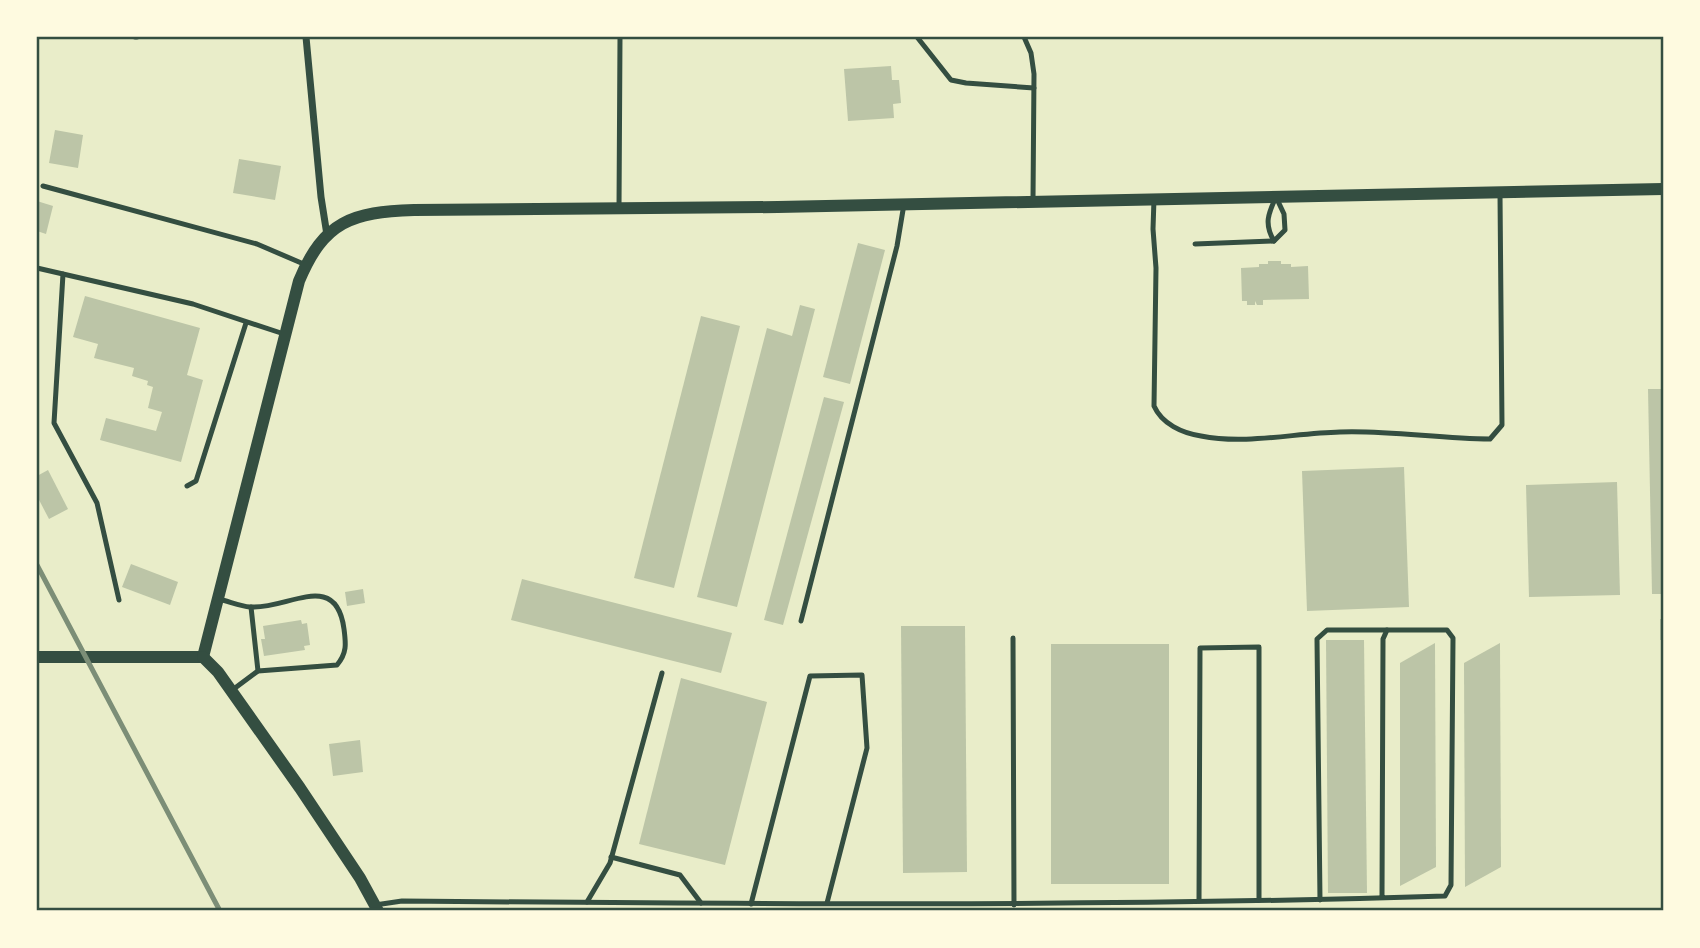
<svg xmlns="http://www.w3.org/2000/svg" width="1700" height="948" viewBox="0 0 1700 948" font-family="Manrope,sans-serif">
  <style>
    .building { fill: #bcc5a7 }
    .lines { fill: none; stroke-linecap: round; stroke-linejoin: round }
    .service { stroke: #344e41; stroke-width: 5 }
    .minor { stroke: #344e41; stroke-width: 7 }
    .tertiary { stroke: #344e41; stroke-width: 12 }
    .rail { stroke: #7c8e77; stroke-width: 5 }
    .neatline { fill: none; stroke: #344e41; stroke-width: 2.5 }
  </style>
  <rect width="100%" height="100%" fill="#e9edc9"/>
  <!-- building -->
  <g class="building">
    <path d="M 891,66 L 892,80 L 899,80 L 901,103 L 893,104 L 894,118 L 848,121 L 844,69 Z"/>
    <path d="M 55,130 L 83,135 L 78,168 L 49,163 Z"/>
    <path d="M 239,159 L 281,166 L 275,200 L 233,193 Z"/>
    <path d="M 37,201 L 53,206 L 46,234 L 37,231 Z"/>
    <path d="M 858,243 L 885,250 L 850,384 L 823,377 Z"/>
    <path d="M 1268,261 L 1281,261 L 1281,264 L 1291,264 L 1291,267 L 1308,266 L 1309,299 L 1263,300 L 1263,305 L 1257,305 L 1255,301 L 1255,305 L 1247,305 L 1247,301 L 1242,301 L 1241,268 L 1259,267 L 1259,264 L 1268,264 Z"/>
    <path d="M 85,296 L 200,328 L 187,375 L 203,380 L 181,462 L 100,440 L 106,418 L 156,431 L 162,412 L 148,408 L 153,387 L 147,385 L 148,381 L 132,376 L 134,368 L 94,358 L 98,344 L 73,337 Z"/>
    <path d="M 800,305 L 815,309 L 737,607 L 697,597 L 767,328 L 792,336 Z"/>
    <path d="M 701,316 L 740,326 L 674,588 L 634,578 Z"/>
    <path d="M 1648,389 L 1663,389 L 1663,594 L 1652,594 Z"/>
    <path d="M 824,397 L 844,402 L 783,625 L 764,620 Z"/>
    <path d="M 1404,467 L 1409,607 L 1307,611 L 1302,471 Z"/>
    <path d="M 48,470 L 68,509 L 49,519 L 37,496 L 37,476 Z"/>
    <path d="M 1617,482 L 1620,595 L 1529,597 L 1526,485 Z"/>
    <path d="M 131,564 L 178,582 L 170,605 L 122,587 Z"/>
    <path d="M 522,579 L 732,633 L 721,673 L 511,620 Z"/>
    <path d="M 363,589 L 365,603 L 347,606 L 345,592 Z"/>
    <rect x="1660" y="619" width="3" height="21"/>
    <path d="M 301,620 L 302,624 L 307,623 L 310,645 L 304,646 L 305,650 L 264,656 L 261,639 L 265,639 L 263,626 Z"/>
    <path d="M 901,626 L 965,626 L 967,872 L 903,873 Z"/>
    <path d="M 1326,640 L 1364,640 L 1367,893 L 1328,893 Z"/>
    <path d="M 1435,643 L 1436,867 L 1400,886 L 1400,663 Z"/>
    <path d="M 1500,643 L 1501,867 L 1465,887 L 1464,663 Z"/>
    <rect x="1051" y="644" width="118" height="240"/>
    <path d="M 681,678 L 767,702 L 725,865 L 639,844 Z"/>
    <path d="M 360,740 L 363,772 L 333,776 L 329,744 Z"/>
  </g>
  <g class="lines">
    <!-- service -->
    <g class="service">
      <path d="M 135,37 L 137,37"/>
      <path d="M 917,37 L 951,80 L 966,83 L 1034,88"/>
      <path d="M 1024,37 L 1031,53 L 1034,74 L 1033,200"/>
      <path d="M 43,186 L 257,244 L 306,265"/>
      <path d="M 1276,197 L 1284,214 L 1285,230 L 1274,241 C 1264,224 1268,214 1276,197 Z"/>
      <path d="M 1154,199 L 1153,229 L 1156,268 L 1154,406 C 1162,424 1182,433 1201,436 C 1246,445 1294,433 1340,432 C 1390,430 1439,439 1490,439 L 1502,425 L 1500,194"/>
      <path d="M 619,208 L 620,37"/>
      <path d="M 1195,244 L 1274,241"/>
      <path d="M 37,268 L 193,304 L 284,334"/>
      <path d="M 63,274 L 54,423 L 97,503 L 119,600"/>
      <path d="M 187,486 L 196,481 L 246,323"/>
      <path d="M 218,599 C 228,601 240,606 250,607 C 287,610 336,569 344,629 C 346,644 347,653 337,665 L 258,671 L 231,691"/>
      <path d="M 251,607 L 258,671"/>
      <path d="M 801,621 L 897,246 L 904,204"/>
      <path d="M 1013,638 L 1014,905"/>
      <path d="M 611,857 L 680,875 L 701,903"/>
      <path d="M 1320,900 L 1317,639 L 1327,630 L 1387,630"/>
      <path d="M 1199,901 L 1200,648 L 1259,647 L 1259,900"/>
      <path d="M 587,902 L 610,863 L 662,673"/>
      <path d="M 751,904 L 810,676 L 862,675 L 867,748 L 827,903"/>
      <path d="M 375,905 L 402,901 C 750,904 1098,907 1445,896 L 1451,885 L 1453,638 L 1447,630 L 1387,630 L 1383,639 L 1382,898"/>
    </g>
    <!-- minor -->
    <path class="minor" d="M 306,37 L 321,197 L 327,235"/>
    <!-- tertiary -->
    <g class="tertiary">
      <path d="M 37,657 L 203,657"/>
      <path d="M 203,657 L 299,281 C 324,221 352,212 414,210 L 778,207 L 1663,189"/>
      <path d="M 203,657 L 218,672 L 300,788 L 360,878 L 378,911"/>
    </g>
    <!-- rail -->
    <path class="rail" d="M 37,565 L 220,911"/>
  </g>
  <!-- border -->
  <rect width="1700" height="948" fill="none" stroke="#fefae0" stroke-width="77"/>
  <rect x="38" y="38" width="1624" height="871" class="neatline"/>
</svg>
